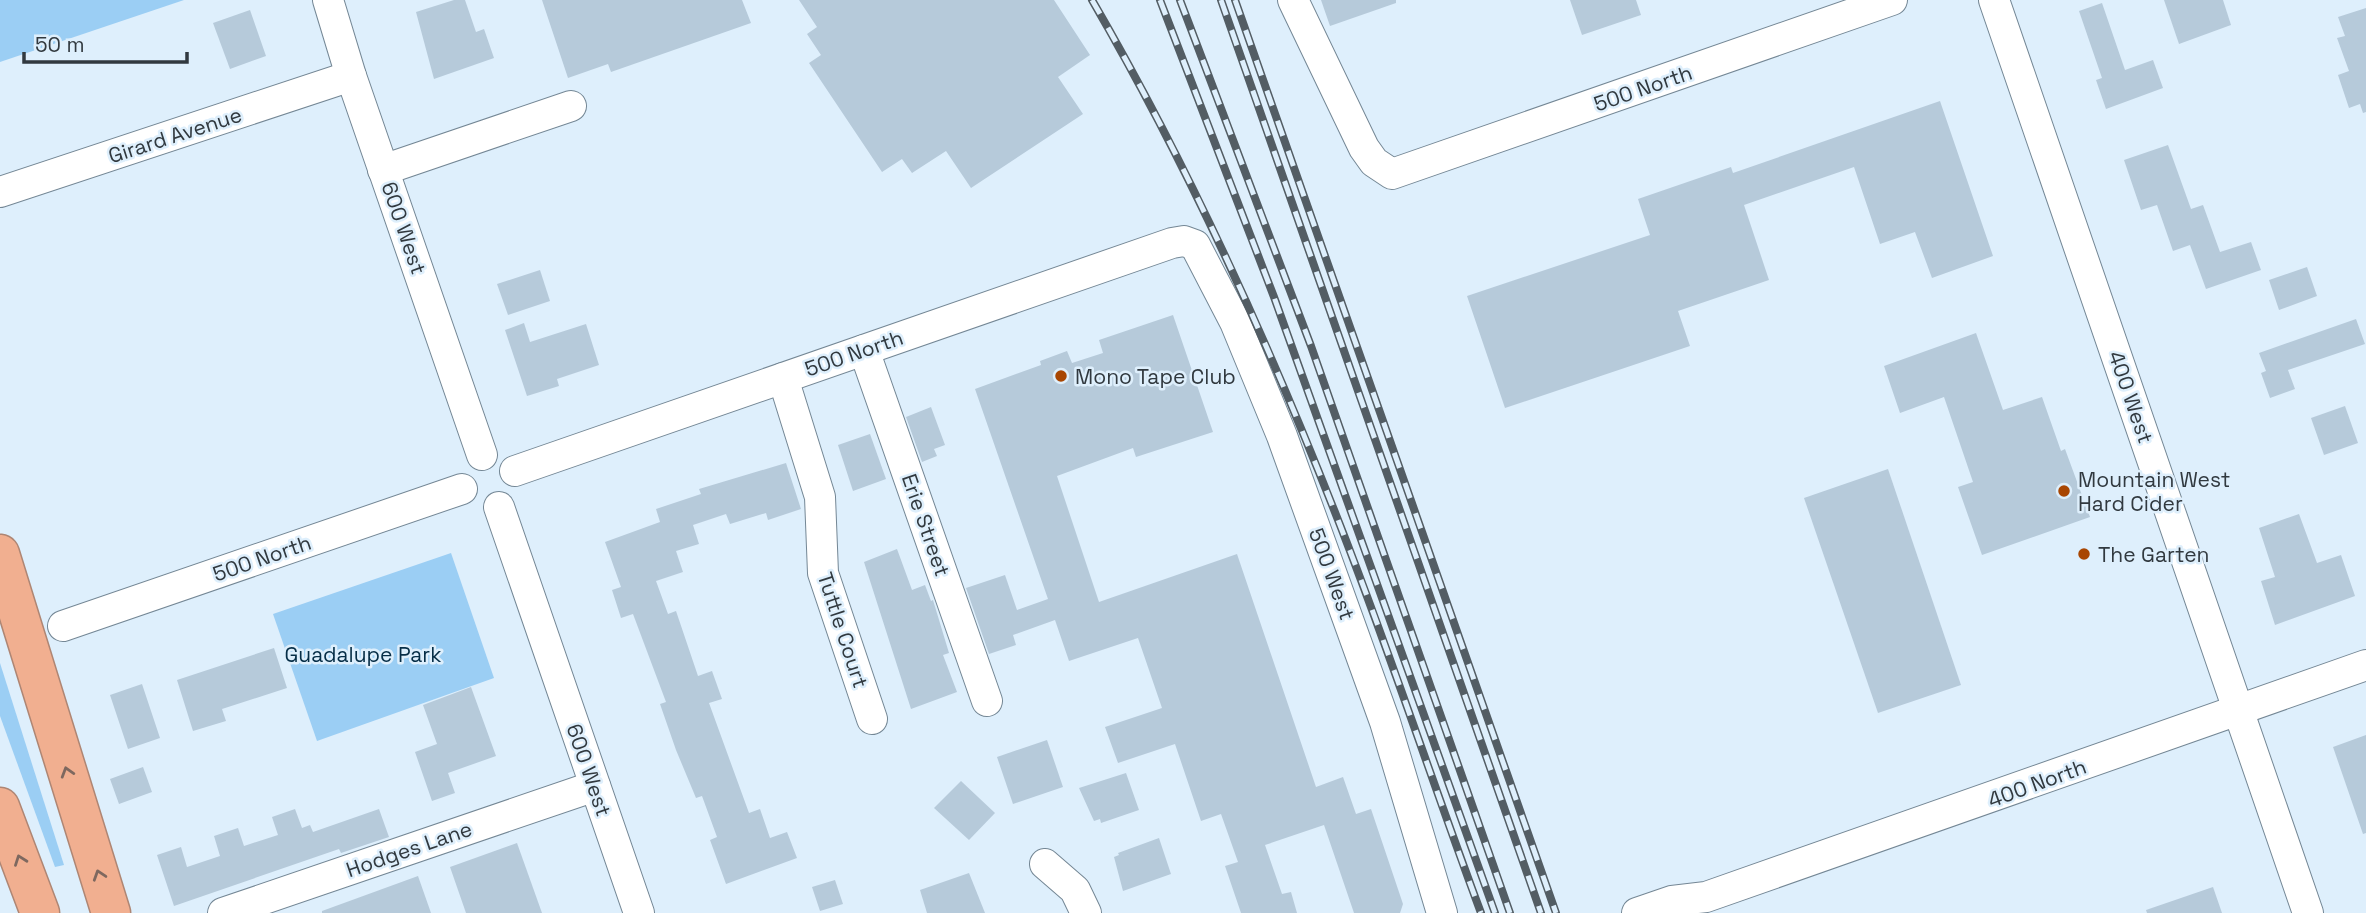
<svg xmlns="http://www.w3.org/2000/svg" width="2366" height="913" viewBox="0 0 2366 913" font-family="'Space Grotesk',sans-serif">
  <style>
    .green { fill: #9bcef4 }
    .building { fill: #b6cada }
    .lines { fill: none; stroke-linecap: round; stroke-linejoin: round }
    .minor-casing { stroke: #748795; stroke-width: 32 }
    .highway-casing { stroke: #ae8674; stroke-width: 41 }
    .minor { stroke: #fff; stroke-width: 30 }
    .highway { stroke: #f1af90; stroke-width: 38 }
    .rail-casing { stroke: #535d64; stroke-width: 8 }
    .rail { stroke: #deeffc; stroke-width: 5; stroke-dasharray: 16; stroke-linecap: butt }
    .oneway { stroke: #7e685f }
    .poi-dot { fill: #a84602; stroke: #deeffc; stroke-width: 2.5 }
    .labels { text-anchor: middle; dominant-baseline: central; stroke-width: 5; stroke-linejoin: round; paint-order: stroke }
    .street-label { font-size: 21px; fill: #31393f; stroke: #deeffc }
    .poi-label { font-size: 21px; fill: #31393f; stroke: #deeffc; text-anchor: start }
    .park-label { font-size: 21px; fill: #062e47; stroke: #deeffc }
  </style>
  <rect width="100%" height="100%" fill="#deeffc"/>
  <!-- green -->
  <g class="green">
    <path d="M 0,0 L 184,0 L 0,62 Z"/>
    <path d="M 451,553 L 494,678 L 317,741 L 273,614 Z"/>
    <path d="M 0,663 L 64,865 L 55,867 L 0,716 Z"/>
  </g>
  <!-- building -->
  <g class="building">
    <path d="M 454,0 L 465,0 L 476,32 L 484,29 L 494,58 L 434,79 L 416,12 Z"/>
    <path d="M 542,0 L 742,0 L 751,23 L 611,72 L 608,64 L 568,78 Z"/>
    <path d="M 799,0 L 1054,0 L 1090,55 L 1058,77 L 1083,114 L 971,188 L 946,151 L 912,173 L 902,159 L 882,172 L 809,63 L 821,55 L 807,34 L 817,27 Z"/>
    <path d="M 1321,0 L 1396,0 L 1396,3 L 1330,26 Z"/>
    <path d="M 1570,0 L 1636,0 L 1641,15 L 1582,35 Z"/>
    <path d="M 2164,0 L 2223,0 L 2231,25 L 2179,44 Z"/>
    <path d="M 2102,3 L 2125,70 L 2153,60 L 2163,88 L 2106,109 L 2096,80 L 2102,78 L 2079,11 Z"/>
    <path d="M 2366,8 L 2366,112 L 2363,113 L 2360,104 L 2349,108 L 2338,75 L 2349,71 L 2337,38 L 2345,36 L 2338,17 Z"/>
    <path d="M 250,10 L 266,56 L 230,69 L 213,23 Z"/>
    <path d="M 1940,101 L 1993,256 L 1932,278 L 1915,232 L 1880,244 L 1854,167 L 1744,205 L 1769,280 L 1678,311 L 1690,346 L 1505,408 L 1467,296 L 1650,235 L 1638,199 L 1731,167 L 1733,173 Z"/>
    <path d="M 2168,145 L 2191,209 L 2203,205 L 2220,252 L 2251,242 L 2261,270 L 2206,289 L 2190,245 L 2173,251 L 2157,205 L 2141,210 L 2124,160 Z"/>
    <path d="M 2307,267 L 2317,296 L 2279,310 L 2269,280 Z"/>
    <path d="M 540,270 L 550,301 L 508,315 L 497,284 Z"/>
    <path d="M 1173,315 L 1213,432 L 1136,457 L 1133,448 L 1057,476 L 1099,602 L 1237,554 L 1316,787 L 1343,777 L 1356,814 L 1371,809 L 1403,904 L 1400,913 L 1354,913 L 1324,825 L 1265,845 L 1282,894 L 1291,892 L 1297,913 L 1241,913 L 1225,866 L 1238,862 L 1221,814 L 1201,821 L 1175,744 L 1118,763 L 1105,727 L 1162,708 L 1138,638 L 1069,661 L 1055,620 L 1013,635 L 1016,645 L 989,654 L 966,588 L 1005,575 L 1017,610 L 1048,599 L 975,389 L 1041,365 L 1040,361 L 1067,351 L 1072,363 L 1103,353 L 1099,340 Z"/>
    <path d="M 2356,319 L 2365,344 L 2288,370 L 2295,389 L 2270,398 L 2261,373 L 2266,371 L 2259,353 Z"/>
    <path d="M 524,323 L 530,342 L 586,324 L 599,365 L 557,379 L 559,386 L 527,396 L 505,330 Z"/>
    <path d="M 1976,333 L 2003,410 L 2042,397 L 2061,451 L 2065,449 L 2090,517 L 1982,555 L 1958,487 L 1973,482 L 1944,397 L 1900,413 L 1884,366 Z"/>
    <path d="M 2345,406 L 2358,443 L 2324,455 L 2311,418 Z"/>
    <path d="M 931,407 L 945,445 L 934,449 L 937,456 L 922,462 L 906,417 Z"/>
    <path d="M 870,434 L 886,479 L 853,491 L 838,445 Z"/>
    <path d="M 786,463 L 801,509 L 768,520 L 766,513 L 730,524 L 726,514 L 693,525 L 699,544 L 676,551 L 683,572 L 656,581 L 668,614 L 676,611 L 698,676 L 712,671 L 722,699 L 709,703 L 749,813 L 760,809 L 770,838 L 787,832 L 797,858 L 726,884 L 710,840 L 717,837 L 702,796 L 696,798 L 676,750 L 660,704 L 666,702 L 633,614 L 621,618 L 612,590 L 621,587 L 605,542 L 660,522 L 656,509 L 701,494 L 699,489 Z"/>
    <path d="M 1888,469 L 1961,685 L 1878,713 L 1804,498 Z"/>
    <path d="M 2299,514 L 2317,563 L 2341,555 L 2355,596 L 2275,625 L 2261,581 L 2275,577 L 2259,528 Z"/>
    <path d="M 897,549 L 912,590 L 925,585 L 931,601 L 933,600 L 949,653 L 943,655 L 957,692 L 911,709 L 864,562 Z"/>
    <path d="M 274,648 L 287,688 L 222,709 L 226,721 L 193,731 L 177,680 Z"/>
    <path d="M 142,684 L 160,738 L 128,749 L 110,695 Z"/>
    <path d="M 471,687 L 496,756 L 448,773 L 455,793 L 432,801 L 415,752 L 437,744 L 423,705 Z"/>
    <path d="M 2366,735 L 2366,833 L 2363,834 L 2333,747 Z"/>
    <path d="M 1047,740 L 1063,787 L 1013,804 L 997,757 Z"/>
    <path d="M 143,767 L 152,792 L 119,804 L 110,779 Z"/>
    <path d="M 1126,773 L 1139,810 L 1101,823 L 1100,819 L 1094,821 L 1079,788 Z"/>
    <path d="M 961,781 L 995,813 L 969,840 L 934,808 Z"/>
    <path d="M 295,809 L 302,828 L 310,825 L 313,832 L 379,809 L 389,837 L 341,853 L 339,849 L 174,906 L 157,855 L 181,847 L 187,867 L 220,856 L 214,836 L 238,828 L 244,846 L 278,835 L 272,817 Z"/>
    <path d="M 1159,838 L 1171,874 L 1123,891 L 1114,857 L 1119,855 L 1118,853 Z"/>
    <path d="M 517,843 L 542,913 L 466,913 L 450,867 Z"/>
    <path d="M 969,873 L 985,913 L 927,913 L 920,890 Z"/>
    <path d="M 418,876 L 431,913 L 322,913 L 322,911 Z"/>
    <path d="M 835,880 L 843,904 L 820,911 L 812,887 Z"/>
    <path d="M 2213,887 L 2222,913 L 2147,913 L 2146,910 Z"/>
  </g>
  <g class="lines">
    <defs>
      <g id="minor">
        <path d="M 328,0 L 351,76 L 482,455"/>
        <path d="M 1293,0 L 1364,148 L 1374,162 L 1392,174 L 1892,0"/>
        <path d="M 1994,0 L 2308,913"/>
        <path d="M 383,170 L 571,106"/>
        <path d="M 0,192 L 351,76"/>
        <path d="M 864,350 L 987,701"/>
        <path d="M 783,378 L 820,497 L 823,573 L 872,719"/>
        <path d="M 515,471 L 1172,243 L 1184,241 L 1195,245 L 1235,322 L 1282,436 L 1385,722 L 1442,913"/>
        <path d="M 499,507 L 639,913"/>
        <path d="M 63,626 L 462,489"/>
        <path d="M 1045,864 L 1075,890 L 1086,913"/>
        <path d="M 223,913 L 595,786"/>
        <path d="M 1637,913 L 1672,901 L 1706,897 L 2366,665"/>
      </g>
      <g id="highway">
        <path d="M 0,554 L 111,913"/>
        <path d="M 0,807 L 40,913"/>
      </g>
    </defs>
    <!-- minor casing -->
    <use href="#minor" class="minor-casing"/>
    <!-- highway casing -->
    <use href="#highway" class="highway-casing"/>
    <!-- minor -->
    <use href="#minor" class="minor"/>
    <!-- highway -->
    <use href="#highway" class="highway"/>
    <defs>
      <g id="rail">
        <path d="M 1092,0 C 1189,167 1270,346 1340,525 C 1390,653 1433,784 1481,913"/>
        <path d="M 1160,0 L 1274,297 L 1495,913"/>
        <path d="M 1180,0 L 1311,346 L 1510,913"/>
        <path d="M 1221,0 L 1541,913"/>
        <path d="M 1235,0 L 1556,913"/>
      </g>
    </defs>
    <!-- rail casing -->
    <use href="#rail" class="rail-casing"/>
    <!-- rail -->
    <use href="#rail" class="rail"/>
  </g>
  <!-- one-way arrows -->
  <defs><path id="oneway-chevron" d="M-2-3.5L2.5 0L-2 3.5" fill="none" stroke-width="1.6" stroke-linecap="round" stroke-linejoin="round" transform="scale(1.75)"/></defs>
  <g class="oneway">
    <use href="#oneway-chevron" transform="translate(67 772) rotate(-107)"/>
    <use href="#oneway-chevron" transform="translate(20 860) rotate(-110)"/>
    <use href="#oneway-chevron" transform="translate(99 875) rotate(-108)"/>
  </g>
  <!-- markers -->
  <g class="poi-dot">
    <circle cx="1061" cy="376" r="7"/>
    <circle cx="2064" cy="491" r="7"/>
    <circle cx="2084" cy="554" r="7"/>
  </g>
  <g class="labels">
    <!-- street labels -->
    <g class="street-label">
      <text transform="translate(1643 88) rotate(-19)">500 North</text>
      <text transform="translate(175 135) rotate(-18)">Girard Avenue</text>
      <text transform="translate(404 228) rotate(71)">600 West</text>
      <text transform="translate(854 353) rotate(-19)">500 North</text>
      <text transform="translate(2131 397) rotate(71)">400 West</text>
      <text transform="translate(926 525) rotate(71)">Erie Street</text>
      <text transform="translate(262 558) rotate(-19)">500 North</text>
      <text transform="translate(1332 574) rotate(70)">500 West</text>
      <text transform="translate(843 630) rotate(72)">Tuttle Court</text>
      <text transform="translate(589 770) rotate(71)">600 West</text>
      <text transform="translate(2037 783) rotate(-20)">400 North</text>
      <text transform="translate(409 849) rotate(-19)">Hodges Lane</text>
    </g>
    <!-- poi labels -->
    <g class="poi-label">
      <text x="1075" y="376">Mono Tape Club</text>
      <text x="2078" y="479">Mountain West<tspan x="2078" dy="24">Hard Cider</tspan></text>
      <text x="2098" y="554">The Garten</text>
    </g>
    <!-- park labels -->
    <g class="park-label">
      <text x="363" y="654">Guadalupe Park</text>
    </g>
  </g>
  <!-- scale -->
  <path d="M24 52v10h163v-10" fill="none" stroke="#31393f" stroke-width="3.5"/>
  <text x="35" y="52" font-size="21" fill="#31393f" stroke="#deeffc" stroke-width="5" paint-order="stroke">50 m</text>
</svg>
